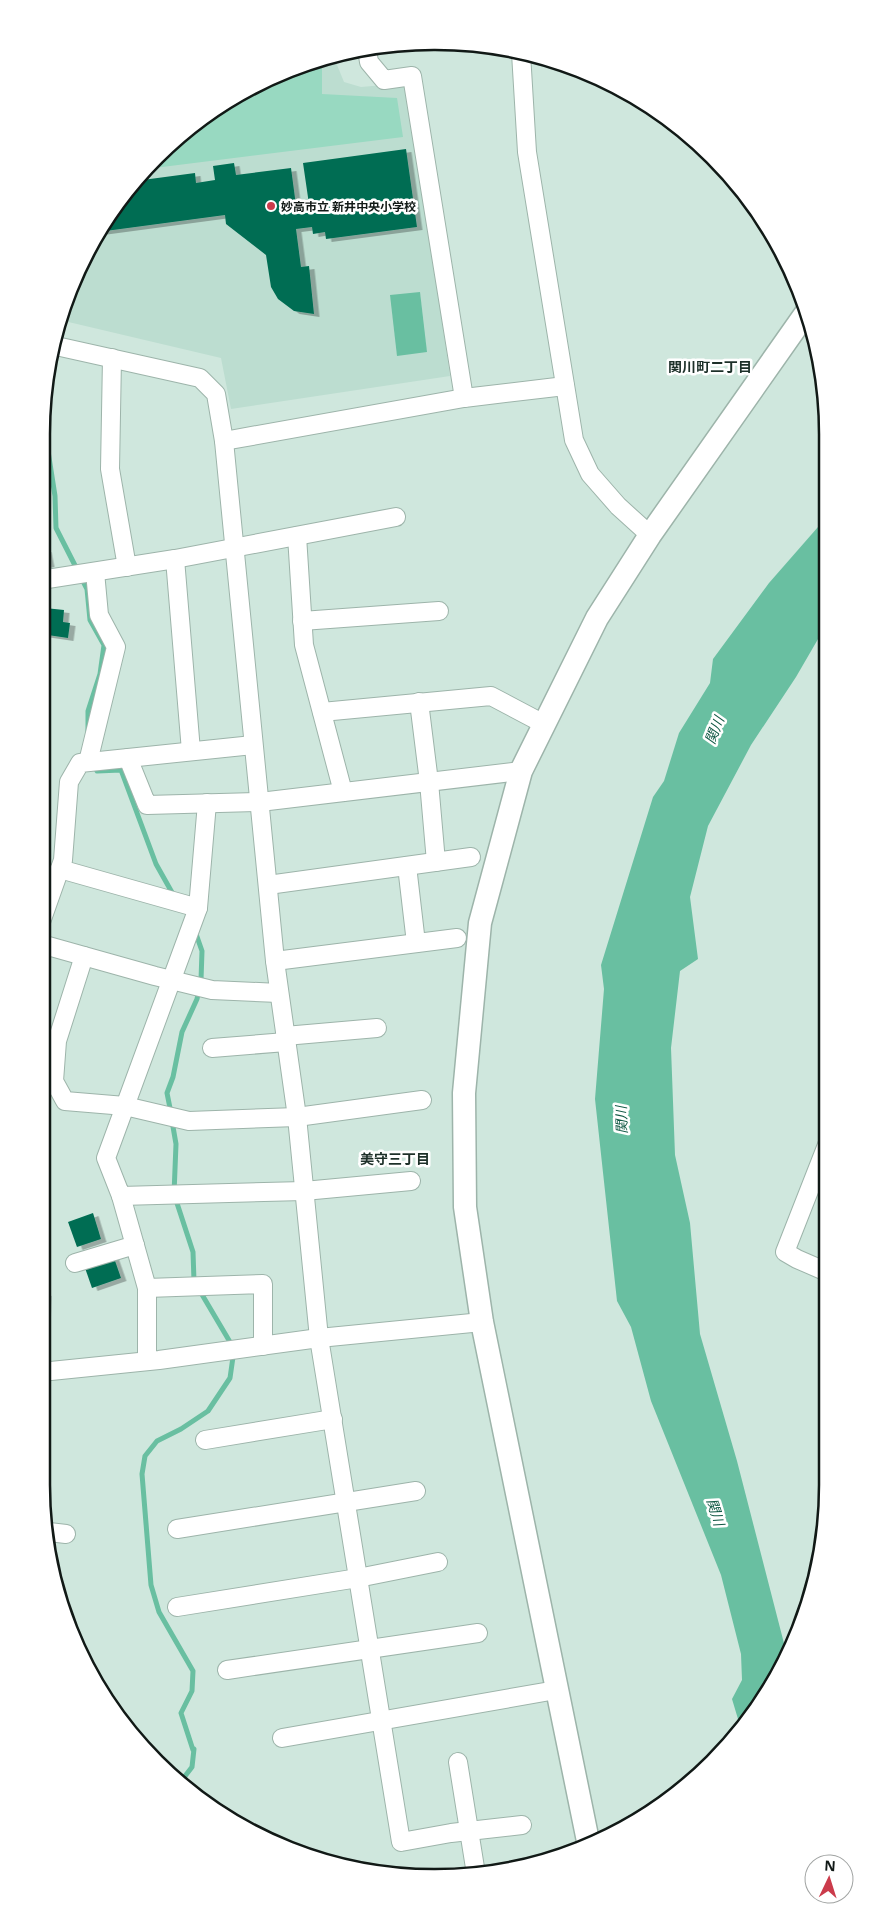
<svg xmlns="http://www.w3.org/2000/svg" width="869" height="1919" viewBox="0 0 869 1919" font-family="'Open Sans','Noto Sans JP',sans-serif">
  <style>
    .built { fill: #bcddd0 }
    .green { fill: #98d9c1 }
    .water { fill: #69bfa1 }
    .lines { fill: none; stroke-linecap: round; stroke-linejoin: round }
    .stream { stroke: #69bfa1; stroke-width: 5 }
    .building { fill: #006d53; filter: url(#shadow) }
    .minor-casing { stroke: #9db4aa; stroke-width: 20 }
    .tertiary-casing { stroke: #9db4aa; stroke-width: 25 }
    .minor { stroke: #fff; stroke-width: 18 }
    .tertiary { stroke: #fff; stroke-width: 22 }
    .poi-dot { fill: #cb3b4b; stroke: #fff; stroke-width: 2 }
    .labels { text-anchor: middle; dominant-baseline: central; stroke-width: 5; stroke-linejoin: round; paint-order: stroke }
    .poi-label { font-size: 12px; font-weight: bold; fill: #111916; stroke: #fff; text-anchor: start }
    .neighbourhood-label { font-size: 14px; font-weight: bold; fill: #1d3029; stroke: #fff }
    .water-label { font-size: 14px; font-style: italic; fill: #105844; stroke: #fff }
    .rim { fill: none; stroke: #111916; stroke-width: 2.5 }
  </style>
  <defs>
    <filter id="shadow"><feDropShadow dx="5.5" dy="3" stdDeviation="0" flood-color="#0004"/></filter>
  </defs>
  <rect width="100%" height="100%" fill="#cfe7dd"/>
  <!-- built -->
  <path class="built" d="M 333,55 L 344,82 L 361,87 L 407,83 L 450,376 L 231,409 L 221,358 L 60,320 L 62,308 L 94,238 L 139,175 L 195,122 L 261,82 Z"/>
  <!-- green -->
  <path class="green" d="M 322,59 L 322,94 L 397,98 L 403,137 L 146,169 L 195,122 L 261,82 Z"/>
  <!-- water -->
  <g class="water">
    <path d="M 420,292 L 427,352 L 397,356 L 390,295 Z"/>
    <path d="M 825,519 L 825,627 L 796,677 L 751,745 L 708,826 L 690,897 L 698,959 L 680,971 L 671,1048 L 675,1155 L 690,1223 L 700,1334 L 737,1461 L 787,1655 L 775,1681 L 741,1729 L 732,1699 L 742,1680 L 741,1654 L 721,1575 L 651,1401 L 631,1327 L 617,1301 L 595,1099 L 604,989 L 601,965 L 653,797 L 664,781 L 679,733 L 710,683 L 713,659 L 769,583 Z"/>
  </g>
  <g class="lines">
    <!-- stream -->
    <g class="stream">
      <path d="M 41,444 L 48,451 L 55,496 L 56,528 L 87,589 L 90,620 L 104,645 L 100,674 L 88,711 L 88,731"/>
      <path d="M 94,764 L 97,771 L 121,770 L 156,864 L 174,896"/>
      <path d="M 171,1113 L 167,1093 L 173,1077 L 182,1032 L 197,999 L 201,980 L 202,951 L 195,931"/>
      <path d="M 172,1121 L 176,1144 L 174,1194 L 193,1252 L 194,1281 L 230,1342 L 233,1357 L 230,1378 L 208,1411 L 181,1429 L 157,1441 L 145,1456 L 142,1474 L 151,1585 L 159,1612 L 193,1671 L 192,1691 L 181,1713 L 193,1750 L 194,1749 L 192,1767 L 182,1780"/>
    </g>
  </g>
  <!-- building -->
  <g class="building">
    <path d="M 406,149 L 417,227 L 326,239 L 325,232 L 313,234 L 312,227 L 296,229 L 301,267 L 309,266 L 314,314 L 294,311 L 278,299 L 271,287 L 266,255 L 226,224 L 225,215 L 98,232 L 135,181 L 195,173 L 196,183 L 215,180 L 213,166 L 234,163 L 236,175 L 291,168 L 297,213 L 310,211 L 303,163 Z"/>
    <path d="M 46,549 L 49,564 L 41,566 L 41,550 Z"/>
    <path d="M 41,602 L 45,603 L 45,608 L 64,610 L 63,622 L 70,623 L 68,638 L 41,634 Z"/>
    <path d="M 93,1213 L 101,1239 L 77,1247 L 68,1222 Z"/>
    <path d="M 113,1255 L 121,1278 L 92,1288 L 84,1265 Z"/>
    <path d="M 41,1292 L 46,1293 L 45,1314 L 41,1314 Z"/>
  </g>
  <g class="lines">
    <defs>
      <g id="minor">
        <path d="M 367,49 L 369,62 L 384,80 L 412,76 L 464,398"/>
        <path d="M 521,53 L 527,152 L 574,440 L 590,474 L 618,506 L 650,535"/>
        <path d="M 56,346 L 200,378 L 216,394 L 224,441 L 275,961 L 297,1117 L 319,1338 L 401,1842 L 451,1833 L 522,1825"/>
        <path d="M 112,358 L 110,469 L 127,567"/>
        <path d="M 224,441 L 464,398 L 565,386"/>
        <path d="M 297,536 L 304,645 L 343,792"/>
        <path d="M 175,559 L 191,751"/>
        <path d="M 41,580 L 175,559 L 396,517"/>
        <path d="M 302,621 L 439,611"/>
        <path d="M 419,702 L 429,782 L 436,862"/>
        <path d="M 322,712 L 491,696 L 544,724"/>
        <path d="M 128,758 L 147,805 L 260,802 L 521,771"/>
        <path d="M 88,762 L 116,647 L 99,615 L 95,572"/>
        <path d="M 407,866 L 416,943"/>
        <path d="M 60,869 L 198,908 L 207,803"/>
        <path d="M 268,885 L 471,857"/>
        <path d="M 198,908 L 106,1158 L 121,1196 L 304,1191 L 411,1181"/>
        <path d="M 41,922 L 63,860 L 69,782 L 80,763 L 253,745"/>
        <path d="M 41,944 L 155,976 L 212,990 L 279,993"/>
        <path d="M 84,956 L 57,1041 L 54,1081 L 65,1101 L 125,1106 L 189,1121 L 297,1117 L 422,1100"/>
        <path d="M 275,961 L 457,938"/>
        <path d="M 285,1036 L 377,1028"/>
        <path d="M 212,1048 L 286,1042"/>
        <path d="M 827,1145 L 785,1252 L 797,1259 L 827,1272"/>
        <path d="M 121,1196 L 147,1288 L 147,1361"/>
        <path d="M 75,1263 L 135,1245"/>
        <path d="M 147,1288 L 263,1284 L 263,1346"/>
        <path d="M 41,1372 L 159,1360 L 319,1338 L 482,1322"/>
        <path d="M 205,1440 L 333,1419"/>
        <path d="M 177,1529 L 416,1491"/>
        <path d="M 49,1532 L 66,1534"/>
        <path d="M 177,1607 L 358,1578 L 438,1562"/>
        <path d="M 227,1670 L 478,1633"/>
        <path d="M 282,1738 L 556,1690"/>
        <path d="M 458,1762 L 476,1874"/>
      </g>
      <path id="tertiary" d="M 588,1841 L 482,1322 L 465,1207 L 464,1093 L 480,923 L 521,771 L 597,618 L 650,535 L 806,313"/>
    </defs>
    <!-- minor casing -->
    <use href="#minor" class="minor-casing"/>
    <!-- tertiary casing -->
    <use href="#tertiary" class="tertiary-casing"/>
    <!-- minor -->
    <use href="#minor" class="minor"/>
    <!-- tertiary -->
    <use href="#tertiary" class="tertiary"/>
  </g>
  <!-- markers -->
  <circle class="poi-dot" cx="271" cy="206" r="5"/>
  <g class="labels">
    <!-- poi labels -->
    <g class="poi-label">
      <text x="281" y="206">妙高市立 新井中央小学校</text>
    </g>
    <!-- neighbourhood labels -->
    <g class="neighbourhood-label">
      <text x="710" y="366">関川町二丁目</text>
      <text x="395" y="1158">美守三丁目</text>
    </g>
    <!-- water labels -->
    <g class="water-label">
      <text transform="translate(714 730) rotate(-69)">関川</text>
      <text transform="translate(621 1120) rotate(-92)">関川</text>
      <text transform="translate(716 1512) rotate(73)">関川</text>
    </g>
  </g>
  <!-- crop -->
  <path d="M0 0H869V1919H0ZM434 50H435A384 384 0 0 1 819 434V1485A384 384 0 0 1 435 1869H434A384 384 0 0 1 50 1485V434A384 384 0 0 1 434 50Z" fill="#fff" fill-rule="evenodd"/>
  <path class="rim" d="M434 50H435A384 384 0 0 1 819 434V1485A384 384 0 0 1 435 1869H434A384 384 0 0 1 50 1485V434A384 384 0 0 1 434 50Z"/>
  <!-- north arrow -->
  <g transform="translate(829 1879) rotate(4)"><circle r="24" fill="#ffffff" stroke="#a0a3a2"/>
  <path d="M0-4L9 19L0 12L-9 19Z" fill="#cb3b4b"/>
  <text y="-8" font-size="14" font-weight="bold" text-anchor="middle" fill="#111916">N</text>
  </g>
</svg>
